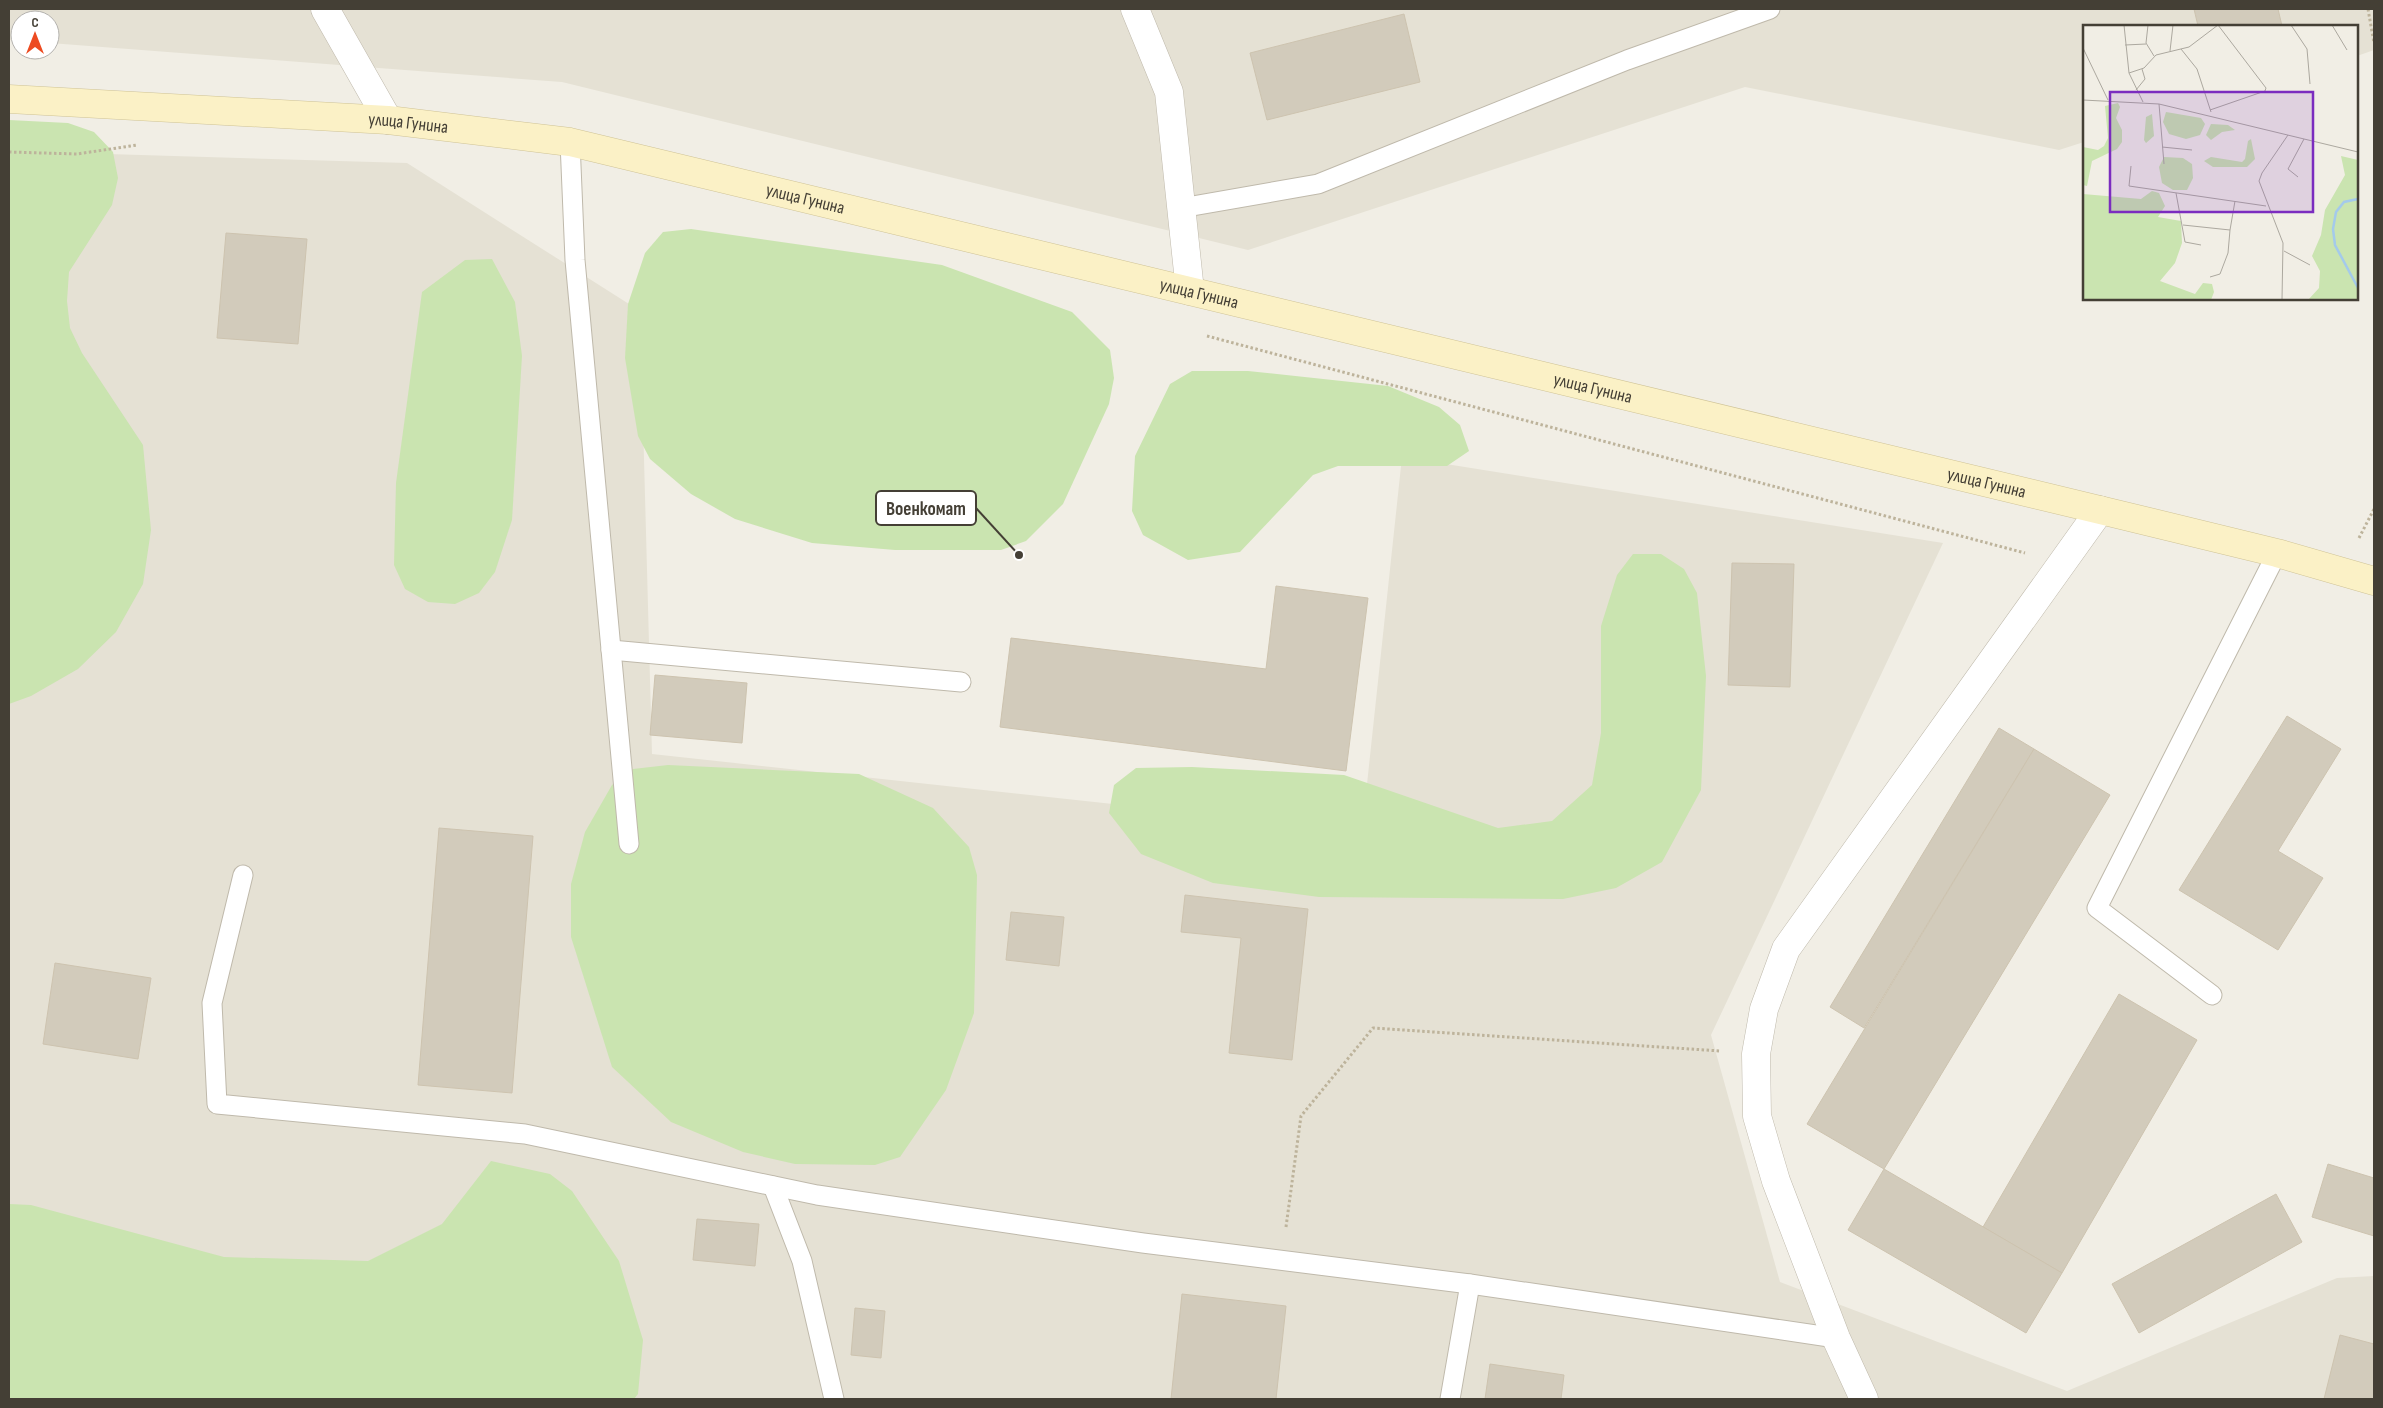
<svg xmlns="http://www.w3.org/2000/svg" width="2383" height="1408" viewBox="0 0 2383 1408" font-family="'Sofia Sans Condensed',sans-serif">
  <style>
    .residential { fill: #e5e1d4 }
    .green { fill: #cae4b0 }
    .building { fill: #d2cbbb; stroke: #cdc3af }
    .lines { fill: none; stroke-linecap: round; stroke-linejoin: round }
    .service-casing { stroke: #bfb9ab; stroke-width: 21 }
    .minor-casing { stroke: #bfb9ab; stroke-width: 29 }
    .secondary-casing { stroke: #cfc397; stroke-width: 29 }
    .path { stroke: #bdb39b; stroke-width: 3; stroke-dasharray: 2.5 2.5; stroke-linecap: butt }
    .service { stroke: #fff; stroke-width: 19 }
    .minor { stroke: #fff; stroke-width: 28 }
    .secondary { stroke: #fbf1c6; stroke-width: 28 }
    .labels { text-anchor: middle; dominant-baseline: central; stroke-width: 4; stroke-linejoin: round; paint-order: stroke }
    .street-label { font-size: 18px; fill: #443f35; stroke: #fff }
    .inset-river { fill: none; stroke: #a4caeb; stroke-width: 2.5 }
    .inset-road { fill: none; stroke: #aca89f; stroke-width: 1 }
    .view { fill: #7b2cbf; fill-opacity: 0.15; stroke: #7b2cbf; stroke-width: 2.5 }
    .inset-edge { fill: none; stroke: #443f35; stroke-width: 2.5 }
    .leader { fill: none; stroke: #443f35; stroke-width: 2 }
    .callout-dot { fill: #443f35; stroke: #fff; stroke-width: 2 }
    .callout { fill: #fff; stroke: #443f35; stroke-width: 2 }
    .callout-label { font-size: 19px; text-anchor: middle; font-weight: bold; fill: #443f35 }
  </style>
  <rect width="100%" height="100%" fill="#f1eee5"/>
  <!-- residential -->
  <g class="residential">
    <path d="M 9,9 L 2374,9 L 2374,50 L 2357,56 L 2357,26 L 2084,26 L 2084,142 L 2059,150 L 1745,87 L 1248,250 L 562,82 L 50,43 L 50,20 L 20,20 L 20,41 L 9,40 Z"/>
    <path d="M 9,151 L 407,163 L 640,311 L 652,754 L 1362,831 L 1402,457 L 1943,543 L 1711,1035 L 1780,1282 L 2067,1391 L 2337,1278 L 2374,1276 L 2374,1399 L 345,1399 L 9,1258 Z"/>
  </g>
  <!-- green -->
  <g class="green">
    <path d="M 9,120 L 68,123 L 94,132 L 113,152 L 118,178 L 112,205 L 69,272 L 67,301 L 70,328 L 82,353 L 143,445 L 151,530 L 143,584 L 116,632 L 78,669 L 31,696 L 9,704 Z"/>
    <path d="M 691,229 L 942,265 L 1072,312 L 1110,350 L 1114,378 L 1109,404 L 1063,504 L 1026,541 L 1001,550 L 895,550 L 812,543 L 735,519 L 691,494 L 650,459 L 638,436 L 625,358 L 628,304 L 645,253 L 663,232 Z"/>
    <path d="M 492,259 L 515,302 L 522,356 L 512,520 L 495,572 L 479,593 L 455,604 L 428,602 L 405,589 L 394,565 L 396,483 L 422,292 L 465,260 Z"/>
    <path d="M 1192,371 L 1248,371 L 1388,386 L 1439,407 L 1460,425 L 1469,451 L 1447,466 L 1338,466 L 1313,475 L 1240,552 L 1188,560 L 1143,535 L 1132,511 L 1135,456 L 1170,384 Z"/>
    <path d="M 1633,554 L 1661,554 L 1684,569 L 1697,593 L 1706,676 L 1701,790 L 1662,862 L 1616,888 L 1563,899 L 1319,897 L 1213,883 L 1141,854 L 1109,813 L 1114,785 L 1136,768 L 1192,767 L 1344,775 L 1498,828 L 1552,821 L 1592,785 L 1601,733 L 1601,626 L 1617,575 Z"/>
    <path d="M 668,765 L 859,774 L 933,808 L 969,847 L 977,875 L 974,1013 L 946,1090 L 900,1157 L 875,1165 L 795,1164 L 743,1152 L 671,1122 L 612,1067 L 571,937 L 571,884 L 585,832 L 612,785 L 633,769 Z"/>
    <path d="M 491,1161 L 550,1174 L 572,1191 L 619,1261 L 643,1340 L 638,1394 L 634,1399 L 9,1399 L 9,1204 L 31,1205 L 224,1257 L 368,1261 L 442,1224 Z"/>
  </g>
  <!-- building -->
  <g class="building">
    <path d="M 2194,9 L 2278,9 L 2282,26 L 2198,26 Z"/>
    <path d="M 1404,14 L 1420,82 L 1267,120 L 1250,53 Z"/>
    <path d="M 226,233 L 307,239 L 298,344 L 217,338 Z"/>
    <path d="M 1732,563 L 1794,564 L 1790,687 L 1728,685 Z"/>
    <path d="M 1276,586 L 1368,598 L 1346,771 L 1000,727 L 1011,638 L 1266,669 Z"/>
    <path d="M 655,675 L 747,683 L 742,743 L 650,735 Z"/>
    <path d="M 2287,716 L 2341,749 L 2278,851 L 2323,878 L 2278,950 L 2179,890 Z"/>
    <path d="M 1999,728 L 2034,749 L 1864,1028 L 1830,1007 Z"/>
    <path d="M 2034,749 L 2110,795 L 1884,1169 L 1807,1124 Z"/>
    <path d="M 439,828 L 533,836 L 512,1093 L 418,1085 Z"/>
    <path d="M 1185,895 L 1308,909 L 1292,1060 L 1229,1053 L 1241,938 L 1181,932 Z"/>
    <path d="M 1011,912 L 1064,917 L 1059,966 L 1006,960 Z"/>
    <path d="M 55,963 L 151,978 L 138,1059 L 43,1044 Z"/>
    <path d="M 2119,994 L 2197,1040 L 2062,1273 L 1983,1227 Z"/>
    <path d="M 2328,1164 L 2374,1178 L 2374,1236 L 2312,1217 Z"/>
    <path d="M 1884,1169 L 2062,1273 L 2026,1333 L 1848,1230 Z"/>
    <path d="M 2276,1194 L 2302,1242 L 2139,1333 L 2112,1284 Z"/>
    <path d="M 697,1219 L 759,1224 L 755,1266 L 693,1260 Z"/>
    <path d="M 1182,1294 L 1286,1306 L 1276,1399 L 1171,1399 Z"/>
    <path d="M 855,1308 L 885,1311 L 881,1358 L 851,1355 Z"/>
    <path d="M 2340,1335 L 2374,1344 L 2374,1399 L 2324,1399 Z"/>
    <path d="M 1490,1364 L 1564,1375 L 1561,1399 L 1485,1399 Z"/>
  </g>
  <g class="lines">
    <defs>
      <g id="service">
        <path d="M 570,142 L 575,260 L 629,844"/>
        <path d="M 1181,208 L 1318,184 L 1627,60 L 1770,9"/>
        <path d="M 611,650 L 961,682"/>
        <path d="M 243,875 L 212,1003 L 217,1104 L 525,1134 L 817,1195 L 1143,1243 L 1470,1284 L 1836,1338"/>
        <path d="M 2212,995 L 2097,908 L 2277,553"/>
        <path d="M 773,1186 L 802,1261 L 834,1399"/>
        <path d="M 1450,1399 L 1470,1284"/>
      </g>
      <g id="minor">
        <path d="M 325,9 L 388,120"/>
        <path d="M 1135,9 L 1169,92 L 1190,291"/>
        <path d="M 1864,1399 L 1836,1338 L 1776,1181 L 1757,1116 L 1756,1054 L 1764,1009 L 1786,949 L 2100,510"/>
      </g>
      <g id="secondary">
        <path id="s1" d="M 9,99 L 388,120 L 570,142 L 2100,510 L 2277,553 L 2374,581"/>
      </g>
    </defs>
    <!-- service casing -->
    <use href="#service" class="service-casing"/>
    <!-- minor casing -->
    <use href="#minor" class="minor-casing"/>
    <!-- secondary casing -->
    <use href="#secondary" class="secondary-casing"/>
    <!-- path -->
    <g class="path">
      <path d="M 2368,9 L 2374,43"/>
      <path d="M 9,152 L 77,154 L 137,145"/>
      <path d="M 1207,336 L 2025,553"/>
      <path d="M 2359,538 L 2374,509"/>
      <path d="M 1286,1227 L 1301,1116 L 1373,1028 L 1720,1051"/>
    </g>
    <!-- service -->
    <use href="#service" class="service"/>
    <!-- minor -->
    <use href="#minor" class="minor"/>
    <!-- secondary -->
    <use href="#secondary" class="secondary"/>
  </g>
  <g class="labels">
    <!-- street labels -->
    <g class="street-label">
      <text stroke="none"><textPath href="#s1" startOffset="400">улица Гунина</textPath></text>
      <text stroke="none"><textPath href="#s1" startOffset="805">улица Гунина</textPath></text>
      <text stroke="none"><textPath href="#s1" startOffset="1210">улица Гунина</textPath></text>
      <text stroke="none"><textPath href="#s1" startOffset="1615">улица Гунина</textPath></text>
      <text stroke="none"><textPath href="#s1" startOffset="2020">улица Гунина</textPath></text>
    </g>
  </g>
  <!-- overview -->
  <g transform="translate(2083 25)">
    <rect width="275" height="275" fill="#f1eee5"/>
    <path d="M 35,78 L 37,82 L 33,93 L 39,105 L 39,117 L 34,124 L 9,136 L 4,161 L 0,160 L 0,122 L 15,125 L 21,121 L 25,113 L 22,81 ZM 83,87 L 118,93 L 122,99 L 117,110 L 103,114 L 86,109 L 80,97 ZM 69,89 L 71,111 L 63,118 L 61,115 L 63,92 ZM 128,99 L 145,100 L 152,105 L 139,107 L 128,115 L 123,110 ZM 168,114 L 172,134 L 164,142 L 130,142 L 121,136 L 128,132 L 159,137 L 162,134 L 165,116 ZM 258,131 L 275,135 L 275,275 L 225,275 L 236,263 L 237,246 L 229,231 L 238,210 L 242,185 L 262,150 ZM 81,132 L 100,133 L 109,139 L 110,153 L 104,165 L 90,165 L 79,158 L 76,142 ZM 69,166 L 76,168 L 82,181 L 75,192 L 98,196 L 99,218 L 92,238 L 77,256 L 112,269 L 120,258 L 129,259 L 131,267 L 128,275 L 0,275 L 0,169 L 58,174 Z" fill="#cae4b0"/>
    <path class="inset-river" d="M 275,174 L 261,177 L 253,187 L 250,204 L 252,220 L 275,263"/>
    <path class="inset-road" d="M 41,0 L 46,48 L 60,77M 65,0 L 63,18 L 71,31M 208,0 L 224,24 L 227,59M 249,0 L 264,25M 42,20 L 63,19M 0,23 L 25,75M 98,24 L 114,44 L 128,87M 87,26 L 90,0M 46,48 L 61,43 L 73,30 L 106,22 L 135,0M 53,65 L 62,54 L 59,44M 0,75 L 76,79 L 275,127M 76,79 L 81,139M 127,85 L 182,66 L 183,63 L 135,0M 79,122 L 109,125M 48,141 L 46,161 L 183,181M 215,152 L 205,144 L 221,114M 93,168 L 102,217 L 118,220M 100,200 L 147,205 L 152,176M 201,226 L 227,240M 127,252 L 137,249 L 145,228 L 147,205M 199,275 L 200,218 L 176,156 L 179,148 L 205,110"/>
    <path class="view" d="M 27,67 L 230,67 L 230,187 L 27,187 Z"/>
    <rect width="275" height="275" class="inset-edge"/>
  </g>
  <!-- callouts -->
  <path class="leader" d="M1019 555L976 508"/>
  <circle class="callout-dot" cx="1019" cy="555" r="5"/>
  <rect class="callout" x="876" y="491" width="100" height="34" rx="5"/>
  <g class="callout-label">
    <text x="926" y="515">Военкомат</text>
  </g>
  <!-- border -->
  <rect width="2383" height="1408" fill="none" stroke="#443f35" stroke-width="20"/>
  <!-- north arrow -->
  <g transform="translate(35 35)"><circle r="24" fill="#ffffff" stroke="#b4b2ae"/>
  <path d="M0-4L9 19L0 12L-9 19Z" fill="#ed4b21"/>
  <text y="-8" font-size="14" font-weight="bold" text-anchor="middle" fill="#443f35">С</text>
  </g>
</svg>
